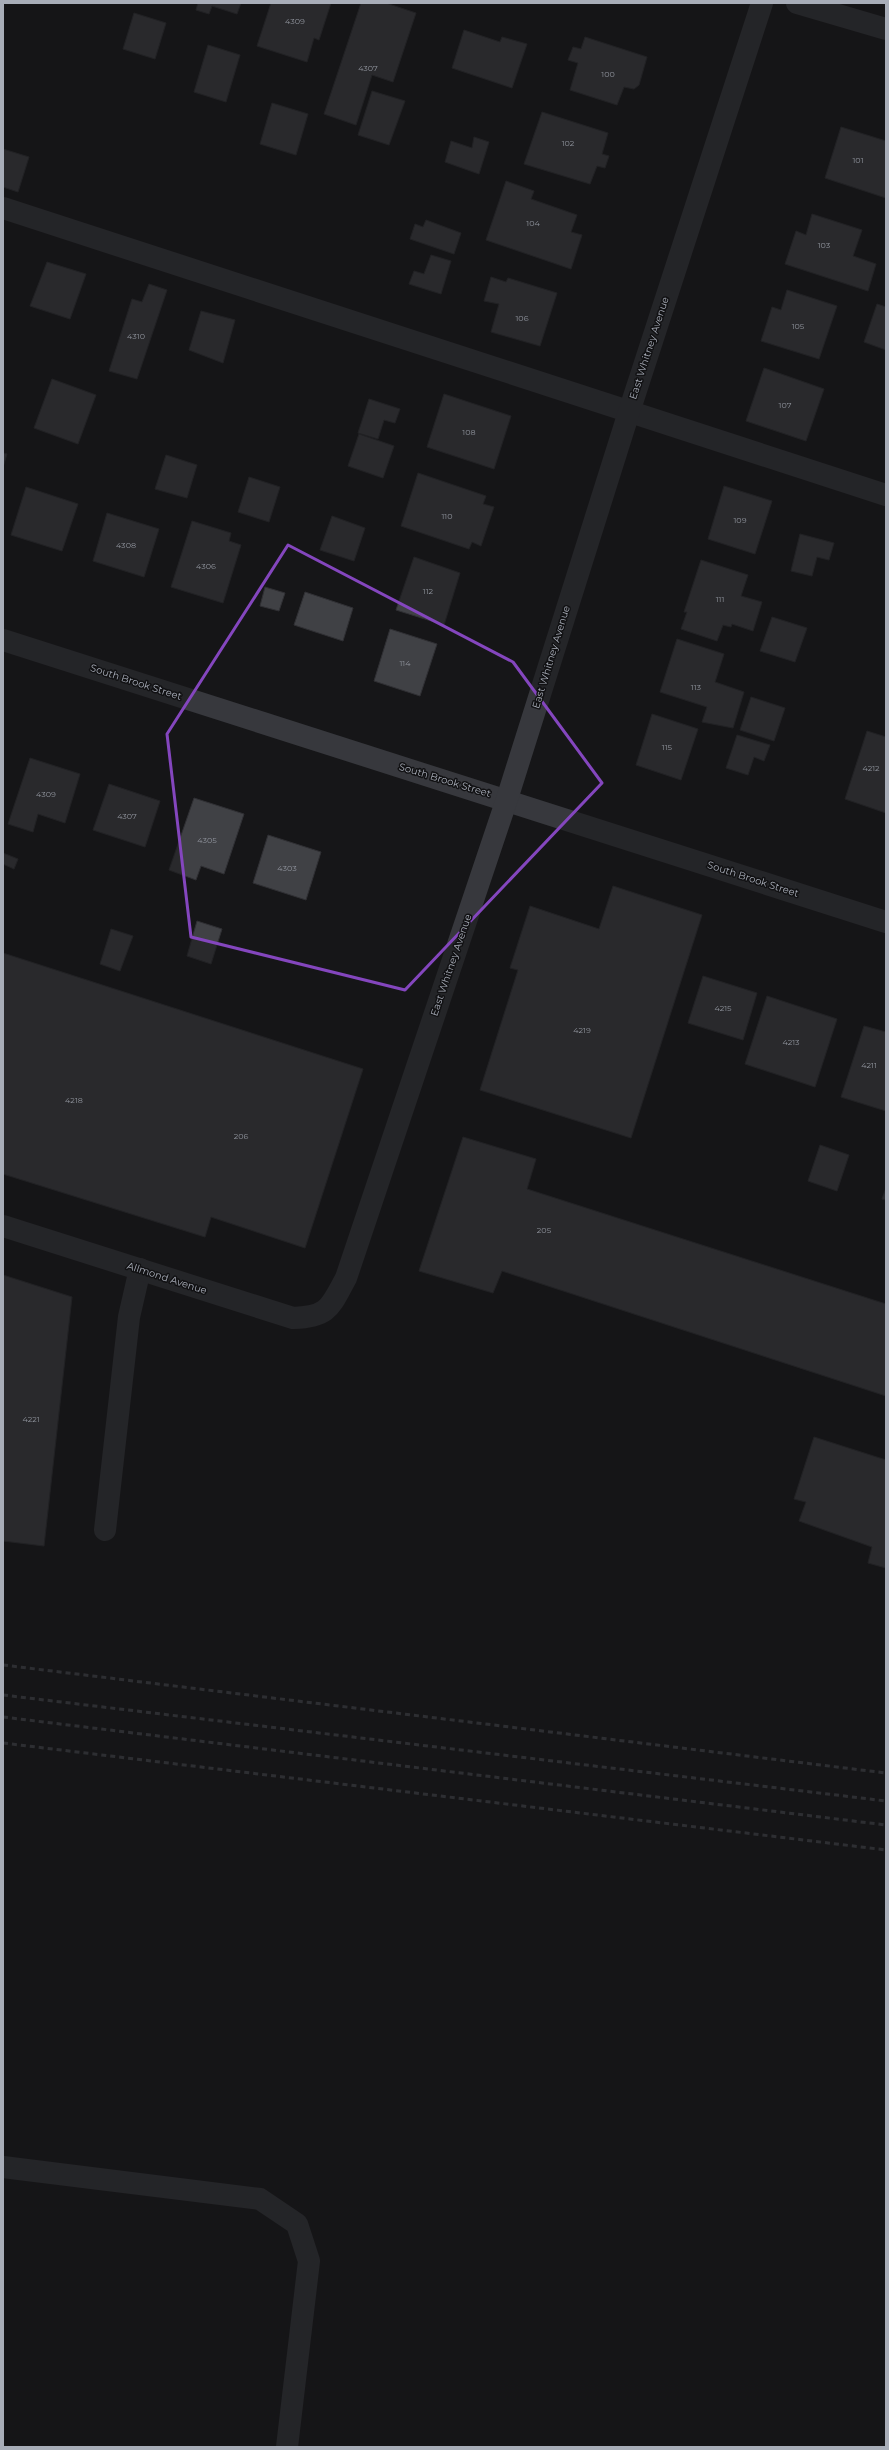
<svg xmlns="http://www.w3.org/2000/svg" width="889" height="2450" viewBox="0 0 889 2450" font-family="Montserrat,sans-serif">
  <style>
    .building { fill: #404145; stroke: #303034 }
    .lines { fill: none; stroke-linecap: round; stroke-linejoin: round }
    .lane { stroke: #37383d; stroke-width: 22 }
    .street { stroke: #37383d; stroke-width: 22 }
    .rail { stroke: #4a4c52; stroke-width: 3; stroke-dasharray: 5 4; stroke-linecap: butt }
    .marked { fill: none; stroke: #8446be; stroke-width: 3; stroke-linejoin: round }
    .labels { text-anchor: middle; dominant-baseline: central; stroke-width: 3; stroke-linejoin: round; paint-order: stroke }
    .number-label { font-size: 8px; fill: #8e929b }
    .street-label { font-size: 10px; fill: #a8adb8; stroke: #111113 }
  </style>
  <rect width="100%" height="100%" fill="#161618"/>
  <!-- building -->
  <g class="building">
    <path d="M 198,3 L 241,3 L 237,14 L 212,6 L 209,14 L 196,10 Z"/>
    <path d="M 271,3 L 331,3 L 319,40 L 314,38 L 307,62 L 257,46 Z"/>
    <path d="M 361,3 L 386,3 L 416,13 L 393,82 L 372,75 L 356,125 L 324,114 Z"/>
    <path d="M 134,13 L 166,23 L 155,59 L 123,49 Z"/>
    <path d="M 464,30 L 500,42 L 502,37 L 527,44 L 512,88 L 452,68 Z"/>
    <path d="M 585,37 L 647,57 L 639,85 L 634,89 L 624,87 L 617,105 L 570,90 L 578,63 L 568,60 L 573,47 L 581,49 Z"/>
    <path d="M 208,45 L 240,55 L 226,102 L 194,92 Z"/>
    <path d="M 372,91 L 405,101 L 389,145 L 358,135 Z"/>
    <path d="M 272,103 L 308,114 L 296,155 L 260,144 Z"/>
    <path d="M 542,112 L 608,133 L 602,154 L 609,156 L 605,168 L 597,166 L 590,184 L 524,164 Z"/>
    <path d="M 841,127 L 886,141 L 886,198 L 825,178 Z"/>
    <path d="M 474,137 L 489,142 L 479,174 L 445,162 L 451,141 L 472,148 Z"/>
    <path d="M 3,149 L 29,157 L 18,192 L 3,187 Z"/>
    <path d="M 506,181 L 534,191 L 531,199 L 577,215 L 571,232 L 582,235 L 571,269 L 486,240 Z"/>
    <path d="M 812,214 L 862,230 L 853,256 L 876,264 L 868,291 L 785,264 L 796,231 L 806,235 Z"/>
    <path d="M 426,220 L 461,233 L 454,254 L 410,239 L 415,224 L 423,227 Z"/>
    <path d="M 431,255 L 451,261 L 441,294 L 409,284 L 414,271 L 424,274 Z"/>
    <path d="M 47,262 L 86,274 L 70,319 L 30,306 Z"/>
    <path d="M 491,277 L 506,282 L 508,278 L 557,293 L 540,346 L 491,332 L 499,304 L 484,301 Z"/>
    <path d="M 149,284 L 167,290 L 137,379 L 109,371 L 132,299 L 142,302 Z"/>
    <path d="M 787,290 L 837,306 L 819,359 L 761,341 L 772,307 L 781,310 Z"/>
    <path d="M 877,304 L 886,307 L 886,350 L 864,342 Z"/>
    <path d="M 201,311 L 235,320 L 223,363 L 189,350 Z"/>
    <path d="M 764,368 L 824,389 L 806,441 L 746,421 Z"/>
    <path d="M 52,379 L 96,395 L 78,444 L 34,428 Z"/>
    <path d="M 444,394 L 511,416 L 494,469 L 427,447 Z"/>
    <path d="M 369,399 L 400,409 L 395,423 L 384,420 L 378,439 L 358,433 Z"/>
    <path d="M 359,434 L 394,446 L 383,478 L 348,466 Z"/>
    <path d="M 3,453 L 7,454 L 3,467 Z"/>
    <path d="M 166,455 L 197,465 L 187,498 L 155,489 Z"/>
    <path d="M 418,473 L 486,496 L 483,504 L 494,507 L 481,546 L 472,542 L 469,549 L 401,526 Z"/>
    <path d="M 249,477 L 280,487 L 269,522 L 238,512 Z"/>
    <path d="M 724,486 L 772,501 L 755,554 L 708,539 Z"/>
    <path d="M 26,487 L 78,504 L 62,551 L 11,535 Z"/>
    <path d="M 107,513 L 159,529 L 144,577 L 93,561 Z"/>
    <path d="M 332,516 L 365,528 L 354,561 L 320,550 Z"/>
    <path d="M 192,521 L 231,533 L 229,541 L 241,545 L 223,603 L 171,587 Z"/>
    <path d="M 800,534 L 834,543 L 829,560 L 817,557 L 812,576 L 791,571 Z"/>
    <path d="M 414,557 L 460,573 L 444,625 L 396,610 Z"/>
    <path d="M 701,560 L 748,575 L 741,596 L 762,602 L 753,631 L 732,624 L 731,627 L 723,625 L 717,641 L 681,629 L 687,612 L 684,612 Z"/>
    <path d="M 265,587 L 285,593 L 279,611 L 260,606 Z"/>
    <path d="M 305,592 L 353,608 L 343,641 L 294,625 Z"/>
    <path d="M 772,617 L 807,628 L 795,662 L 760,651 Z"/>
    <path d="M 390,629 L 437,644 L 420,696 L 374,681 Z"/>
    <path d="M 677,639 L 724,654 L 715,682 L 744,692 L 733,728 L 702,722 L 707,707 L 660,692 Z"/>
    <path d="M 751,697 L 785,708 L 774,741 L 740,730 Z"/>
    <path d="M 652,714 L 698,729 L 681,780 L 636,765 Z"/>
    <path d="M 867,731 L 886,737 L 886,813 L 845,799 Z"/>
    <path d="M 737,735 L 770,745 L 764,761 L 754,757 L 748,775 L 726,768 Z"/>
    <path d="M 30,758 L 80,774 L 65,823 L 38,814 L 33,832 L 8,824 Z"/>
    <path d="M 109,784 L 160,801 L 145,847 L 93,830 Z"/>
    <path d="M 194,798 L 244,814 L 224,874 L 201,866 L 196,880 L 169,870 Z"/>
    <path d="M 268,835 L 321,852 L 306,900 L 253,883 Z"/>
    <path d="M 3,853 L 18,859 L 14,869 L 3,864 Z"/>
    <path d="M 613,886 L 702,915 L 631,1138 L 480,1090 L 518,970 L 510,968 L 530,906 L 599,929 Z"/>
    <path d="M 197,921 L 222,929 L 211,964 L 187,956 Z"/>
    <path d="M 111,929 L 133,936 L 120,971 L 100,964 Z"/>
    <path d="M 3,953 L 363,1069 L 305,1248 L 211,1217 L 205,1237 L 3,1174 Z"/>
    <path d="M 703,976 L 757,993 L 743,1040 L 688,1023 Z"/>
    <path d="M 767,996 L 837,1019 L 815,1087 L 745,1064 Z"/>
    <path d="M 864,1026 L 886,1032 L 886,1111 L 841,1097 Z"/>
    <path d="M 463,1137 L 536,1159 L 527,1189 L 886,1304 L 886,1396 L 502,1271 L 493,1293 L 419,1271 Z"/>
    <path d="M 820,1145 L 849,1155 L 837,1191 L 808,1181 Z"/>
    <path d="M 886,1188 L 886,1200 L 882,1199 Z"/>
    <path d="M 3,1275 L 72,1297 L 44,1546 L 3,1541 Z"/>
    <path d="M 814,1437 L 886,1460 L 886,1568 L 868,1563 L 872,1547 L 799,1521 L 806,1502 L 794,1499 Z"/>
  </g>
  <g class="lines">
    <!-- lane -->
    <g class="lane">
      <path d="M 3,208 L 886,495"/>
      <path d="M 105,1530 L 129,1317 L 140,1269"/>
      <path d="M 3,2167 L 260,2199 L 297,2224 L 309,2261 L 287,2447"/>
    </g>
    <!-- street -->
    <g class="street">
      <path d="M 797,3 L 886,29"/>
      <path d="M 3,640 L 886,922"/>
      <path d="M 3,1226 L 293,1318 C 329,1317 330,1307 346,1278 L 507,799 L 629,412 L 762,3"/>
    </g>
    <!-- rail -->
    <g class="rail">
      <path d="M 3,1665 L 886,1773"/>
      <path d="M 3,1695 L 886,1801"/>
      <path d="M 3,1717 L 886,1825"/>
      <path d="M 3,1743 L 886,1850"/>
    </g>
  </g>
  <!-- marked area -->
  <path d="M0 0H889V2450H0ZM 288,545 L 513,662 L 602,783 L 405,990 L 191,937 L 167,734 Z" fill="#161618" fill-opacity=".55" fill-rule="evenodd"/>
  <path class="marked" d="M 288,545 L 513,662 L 602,783 L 405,990 L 191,937 L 167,734 Z"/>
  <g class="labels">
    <!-- number labels -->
    <g class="number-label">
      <text x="295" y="21">4309</text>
      <text x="368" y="68">4307</text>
      <text x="608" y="74">100</text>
      <text x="568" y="143">102</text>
      <text x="858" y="160">101</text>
      <text x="533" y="223">104</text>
      <text x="824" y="245">103</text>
      <text x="522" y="318">106</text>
      <text x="798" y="326">105</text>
      <text x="136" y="336">4310</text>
      <text x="785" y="405">107</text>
      <text x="469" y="432">108</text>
      <text x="447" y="516">110</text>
      <text x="740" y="520">109</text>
      <text x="126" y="545">4308</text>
      <text x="206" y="566">4306</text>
      <text x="428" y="591">112</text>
      <text x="720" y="599">111</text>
      <text x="405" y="663">114</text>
      <text x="696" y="687">113</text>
      <text x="667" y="747">115</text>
      <text x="871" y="768">4212</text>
      <text x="46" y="794">4309</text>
      <text x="127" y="816">4307</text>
      <text x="207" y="840">4305</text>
      <text x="287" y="868">4303</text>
      <text x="723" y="1008">4215</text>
      <text x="582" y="1030">4219</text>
      <text x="791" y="1042">4213</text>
      <text x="869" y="1065">4211</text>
      <text x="74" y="1100">4218</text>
      <text x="241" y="1136">206</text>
      <text x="544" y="1230">205</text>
      <text x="31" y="1419">4221</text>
    </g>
    <!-- street labels -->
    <g class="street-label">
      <text transform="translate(649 348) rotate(-72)">East Whitney Avenue</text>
      <text transform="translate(551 657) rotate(-73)">East Whitney Avenue</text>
      <text transform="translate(136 682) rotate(18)">South Brook Street</text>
      <text transform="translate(445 780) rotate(17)">South Brook Street</text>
      <text transform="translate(753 879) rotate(18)">South Brook Street</text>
      <text transform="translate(451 965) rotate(-71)">East Whitney Avenue</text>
      <text transform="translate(167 1278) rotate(18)">Allmond Avenue</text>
    </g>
  </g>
  <!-- border -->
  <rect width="889" height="2450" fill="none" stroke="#a8adb8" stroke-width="8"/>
</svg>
